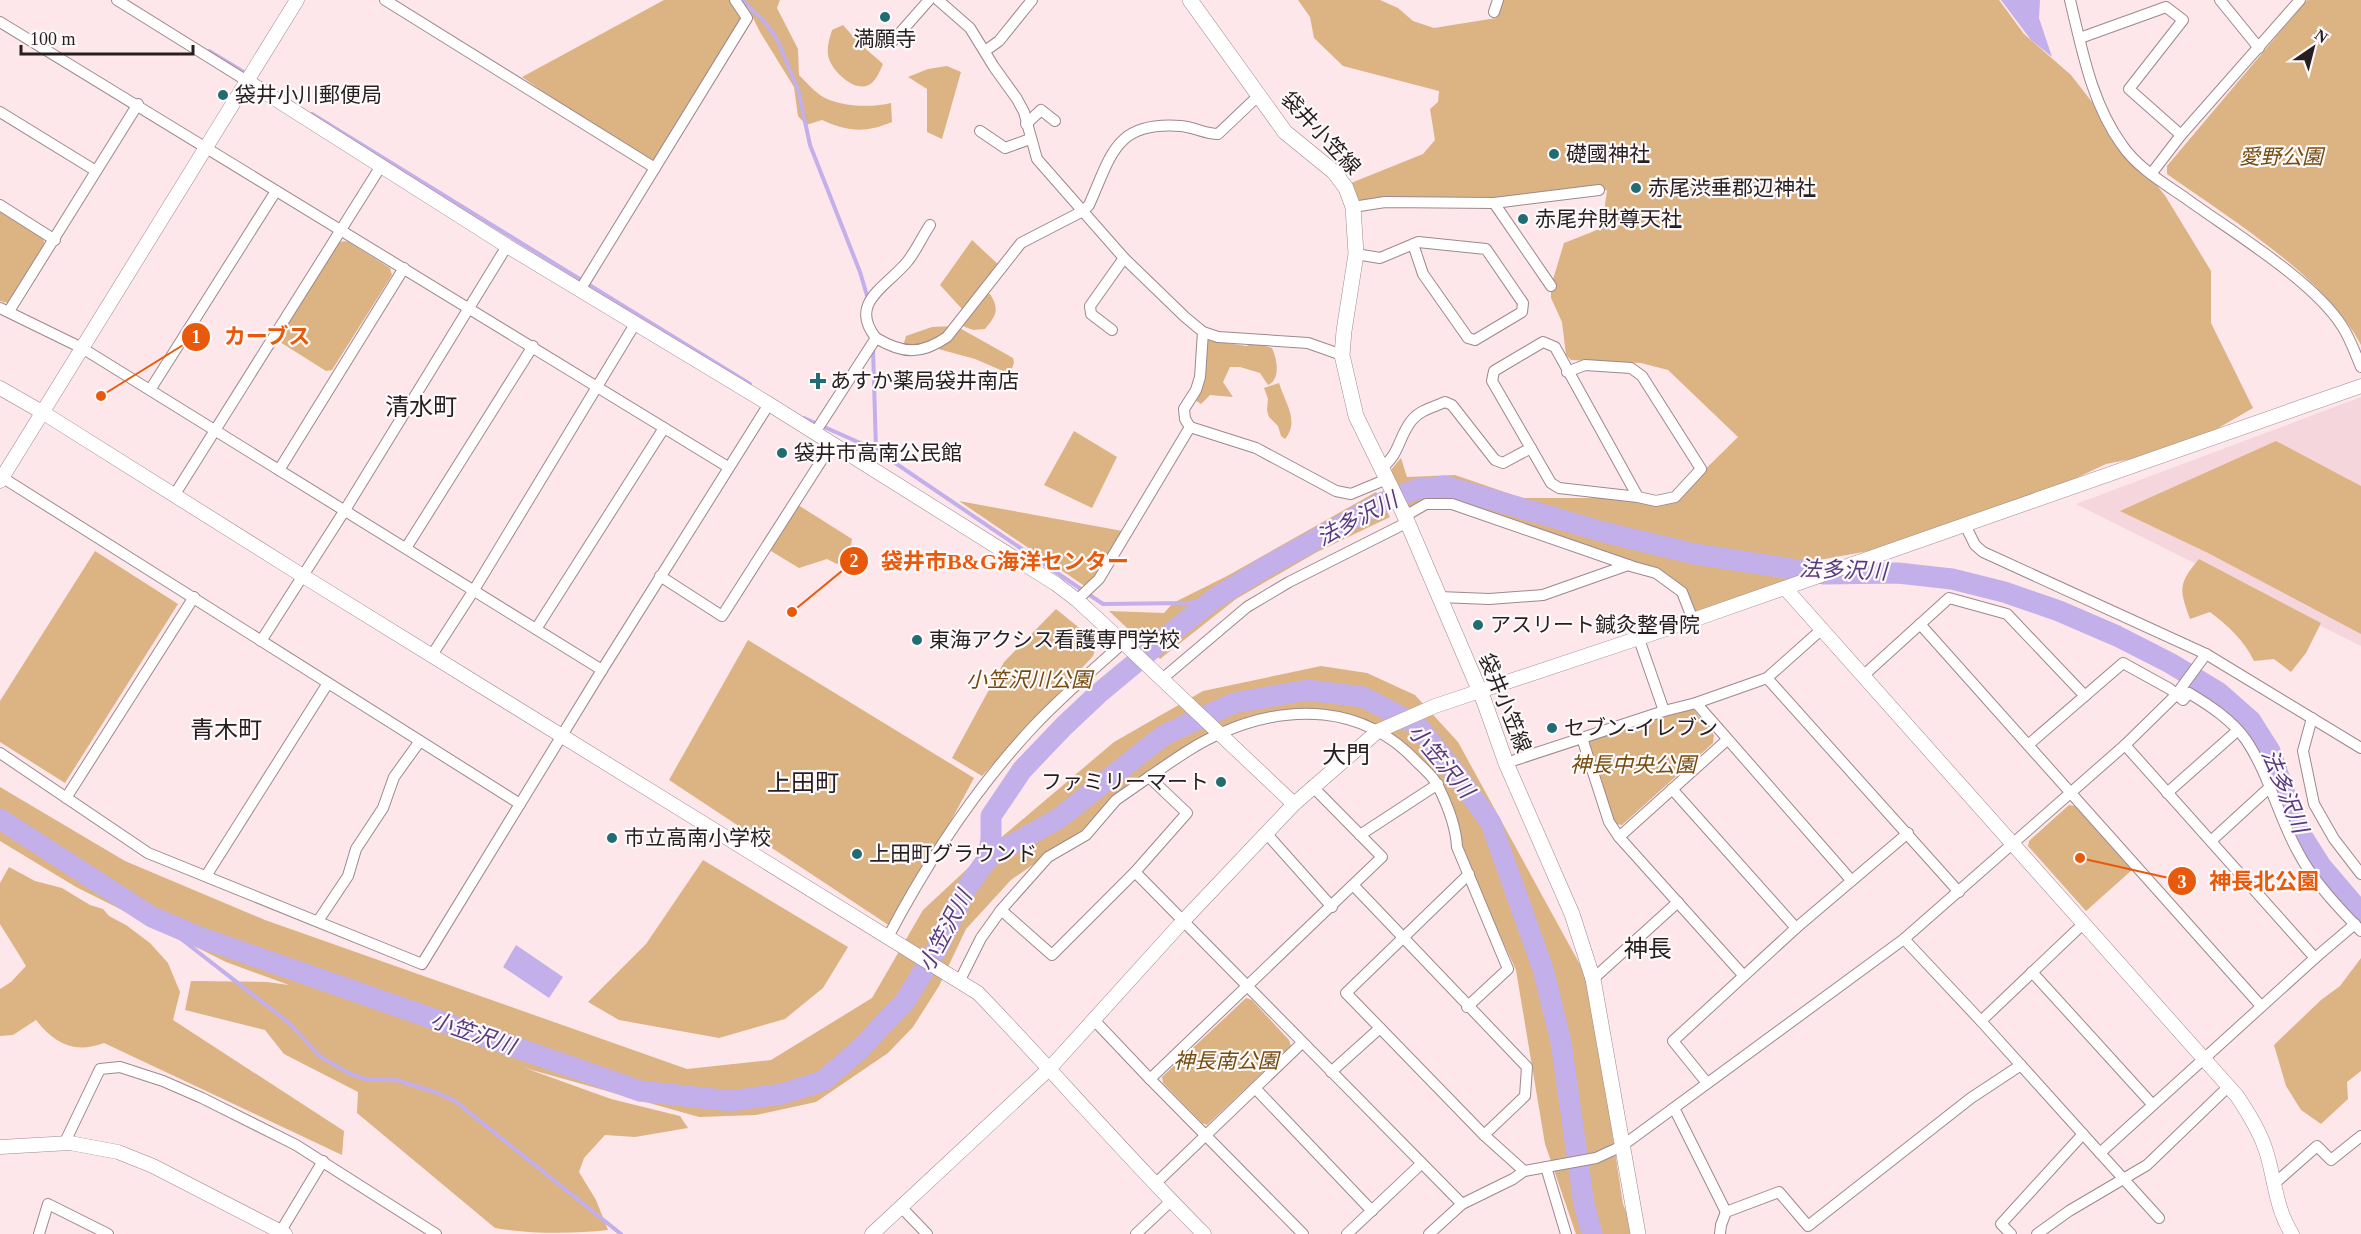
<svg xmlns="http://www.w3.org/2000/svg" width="2361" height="1234" viewBox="0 0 2361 1234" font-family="'Times New Roman','Noto Sans JP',serif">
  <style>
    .built { fill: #f5d6dc }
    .green { fill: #dcb383 }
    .water { fill: #c3afe9 }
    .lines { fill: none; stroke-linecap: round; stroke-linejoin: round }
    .stream { stroke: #c3afe9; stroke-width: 4 }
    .river { stroke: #c3afe9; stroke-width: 21 }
    .minor-casing { stroke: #9d898d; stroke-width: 12 }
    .tertiary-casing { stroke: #9d898d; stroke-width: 15 }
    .secondary-casing { stroke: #9d898d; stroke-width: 16 }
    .minor { stroke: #fff; stroke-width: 10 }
    .tertiary { stroke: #fff; stroke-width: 14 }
    .secondary { stroke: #fff; stroke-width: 15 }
    .poi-dot { fill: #206c72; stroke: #fefafb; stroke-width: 2 }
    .labels { text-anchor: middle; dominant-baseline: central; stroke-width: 4.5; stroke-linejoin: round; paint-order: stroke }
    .poi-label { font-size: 21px; fill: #261e1f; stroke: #fefafb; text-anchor: start }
    .street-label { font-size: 21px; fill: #261e1f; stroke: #fefafb }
    .park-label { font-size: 21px; font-style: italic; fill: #744b0d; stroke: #fefafb }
    .water-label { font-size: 22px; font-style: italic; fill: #573b80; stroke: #fefafb }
    .quarter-label { font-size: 24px; fill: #261e1f; stroke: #fefafb }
    .leader { fill: none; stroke: #e8590c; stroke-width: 2 }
    .callout-dot { fill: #e8590c; stroke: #fefafb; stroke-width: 2 }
    .mark-label { font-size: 18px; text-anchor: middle; font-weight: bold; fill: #fff }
    .callout-label { font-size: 22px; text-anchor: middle; font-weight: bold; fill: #e8590c; stroke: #fefafb; stroke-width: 4.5; stroke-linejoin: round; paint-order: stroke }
  </style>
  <rect width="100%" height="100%" fill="#fee7eb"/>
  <!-- built -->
  <path class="built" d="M 2361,397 L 2361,646 L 2076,504 Z"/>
  <!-- green -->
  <g class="green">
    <path d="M 664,0 L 737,0 L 747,18 L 650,165 L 522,77 Z"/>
    <path d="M 744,0 L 780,0 L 777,8 L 798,49 L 799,75 C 805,81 812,89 820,95 C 838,107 871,108 891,103 L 892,122 C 866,133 848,132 822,120 L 806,125 L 798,116 L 794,87 L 760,32 Z"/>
    <path d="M 1298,0 L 1380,0 L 1398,8 L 1413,21 L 1434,28 L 1496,18 L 1499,0 L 1999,0 L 2024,34 L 2071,75 L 2166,197 L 2211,271 L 2211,323 L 2253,408 L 2182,449 L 2106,464 L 2010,509 L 1913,543 L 1808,562 L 1803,577 L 1693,620 L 1682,592 L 1656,573 L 1452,504 L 1426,504 L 1405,516 L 1390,471 L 1401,458 L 1407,477 L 1455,475 L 1522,498 L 1676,498 L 1738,437 L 1668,370 L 1641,363 L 1571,360 L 1566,355 L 1562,322 L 1551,298 L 1551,286 L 1564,243 L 1602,228 L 1607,190 L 1494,203 L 1351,202 L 1351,183 L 1423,154 L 1435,140 L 1430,109 L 1438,102 L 1439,91 L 1343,66 L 1314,38 L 1310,17 Z"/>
    <path d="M 2307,0 L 2361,0 L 2361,345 C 2325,276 2230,219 2167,174 L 2167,166 Z"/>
    <path d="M 843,25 L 858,42 L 883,64 C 880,71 875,84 866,86 C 852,90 833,71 829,59 C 826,49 829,40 832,30 Z"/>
    <path d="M 947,66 L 961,72 L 942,139 L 927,132 L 927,89 L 908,77 L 928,69 Z"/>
    <path d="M 0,211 L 43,238 L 45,245 L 8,303 L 0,301 Z"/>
    <path d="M 972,240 L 1001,267 L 980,294 L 990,294 C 1000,310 996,316 985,329 L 973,330 L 952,322 L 962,309 L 940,285 Z"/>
    <path d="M 347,241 L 390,268 L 392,275 L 332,370 L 326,371 L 280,342 L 280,336 L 339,242 Z"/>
    <path d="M 956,326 L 1013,358 L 1014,363 L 1010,374 L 975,359 L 931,347 L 902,350 L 906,336 L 932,327 Z"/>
    <path d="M 1208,340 L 1246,346 L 1256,343 L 1272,348 C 1277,359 1281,379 1268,385 L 1260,373 L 1240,367 L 1230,367 L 1223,382 L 1233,397 L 1210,395 L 1201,404 L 1195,400 L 1202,343 Z"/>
    <path d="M 1279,383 C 1285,403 1300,421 1285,439 L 1281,436 L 1278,426 L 1269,417 L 1267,410 L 1268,399 L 1264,388 Z"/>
    <path d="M 1074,431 L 1117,457 L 1092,508 L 1044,485 Z"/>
    <path d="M 2276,441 L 2361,486 L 2361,634 L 2208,553 L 2120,511 Z"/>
    <path d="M 1376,492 L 1390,517 L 1317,552 L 1236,599 L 1160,659 L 1109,611 L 1164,613 L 1173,603 L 1227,576 Z"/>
    <path d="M 959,501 L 1128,532 L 1089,589 Z"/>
    <path d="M 795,503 L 852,539 L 849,557 L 837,564 L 827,559 L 799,568 L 766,548 Z"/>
    <path d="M 95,551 L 178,604 L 65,783 L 0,742 L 0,701 Z"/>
    <path d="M 2199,559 L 2321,623 L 2306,653 L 2291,672 L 2274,659 L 2254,661 C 2244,640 2228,626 2210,612 L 2190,619 C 2179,589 2178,584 2199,559 Z"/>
    <path d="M 1056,609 L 1098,643 L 1093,656 L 982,776 L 952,758 L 1004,662 Z"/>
    <path d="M 748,640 L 974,778 L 893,928 L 669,780 Z"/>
    <path d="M 1321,666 L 1367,673 L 1415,695 L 1458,742 L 1589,981 L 1623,1204 L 1635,1234 L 1576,1234 L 1545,1144 L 1516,970 L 1457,843 L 1432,772 L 1368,722 L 1333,715 L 1271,718 L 1184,754 L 1118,798 L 1081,831 L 1011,880 L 966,929 L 939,986 L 913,1027 L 888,1053 L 816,1102 L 756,1115 L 699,1117 L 525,1068 L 611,1099 L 680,1116 L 688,1128 L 635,1137 L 605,1135 L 584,1158 L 579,1172 L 596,1200 L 608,1230 C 573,1234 530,1234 495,1228 L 357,1113 L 358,1092 L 284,1054 L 265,1030 L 185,1010 L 191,981 L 267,982 L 289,985 L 226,962 L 76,887 L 0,841 L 0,787 L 125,861 L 265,920 L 687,1069 L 771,1060 L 872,998 L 923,910 L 997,841 L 1114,742 L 1203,691 Z"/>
    <path d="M 1689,708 L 1693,709 L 1714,735 L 1713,743 L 1622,825 L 1615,824 L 1588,745 L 1590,740 Z"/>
    <path d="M 2069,805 L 2075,806 L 2132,870 L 2086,911 L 2028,846 L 2029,841 Z"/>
    <path d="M 703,860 L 848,947 L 823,988 L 785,1019 L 719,1038 L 619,1020 L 588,1002 L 646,944 Z"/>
    <path d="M 9,867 L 35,881 L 62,888 L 90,905 L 103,909 L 109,916 L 126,925 L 150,943 L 168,963 L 180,992 L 173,1020 L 344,1131 L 342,1155 L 104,1043 C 74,1054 55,1044 36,1020 L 13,1035 L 0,1036 L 0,989 L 11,982 L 26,966 L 0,924 L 0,883 Z"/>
    <path d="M 2361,958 L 2361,1071 L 2347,1082 L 2348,1099 L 2321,1124 L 2301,1110 L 2286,1086 L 2274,1045 L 2321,1000 L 2340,986 Z"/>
    <path d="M 1246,998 L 1252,1000 L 1289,1040 L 1291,1046 L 1207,1125 L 1202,1123 L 1163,1083 L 1162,1077 Z"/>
  </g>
  <!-- water -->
  <g class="water">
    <path d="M 2001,0 L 2040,0 L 2039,18 L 2052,57 L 2031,40 Z"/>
    <path d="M 516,945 L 563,977 L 549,998 L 503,967 Z"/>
  </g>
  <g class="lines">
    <!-- stream -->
    <g class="stream">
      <path d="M 742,0 L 764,21 L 777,39 L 798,89 L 810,145 L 860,272 L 868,299"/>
      <path d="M 209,51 L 247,74"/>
      <path d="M 312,114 L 750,384"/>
      <path d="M 873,348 L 876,450"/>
      <path d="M 804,418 L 876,450 L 1103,604 L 1188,603 L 1214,599"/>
      <path d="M 153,917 L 288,1022 L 321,1057 L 350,1074 L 366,1079 L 396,1080 L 435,1092 L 455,1101 L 621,1234"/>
    </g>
    <!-- river -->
    <g class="river">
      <path d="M 0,819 L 152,917 L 199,937 L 640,1091 L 731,1101 L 782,1094 L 823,1081 L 859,1050 L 906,1000 L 941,942 L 966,889 L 988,858 L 1058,819 L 1164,735 L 1234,703 L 1307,690 L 1363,697 L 1417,725 L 1454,771 L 1491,823 L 1543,969 L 1561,1042 L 1584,1204 L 1592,1234"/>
      <path d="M 988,858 L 991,839 L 991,816 L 1022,770 L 1064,726 L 1098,694 L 1176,629 L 1214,599 L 1264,568 L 1381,503 L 1417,489 L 1445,486 L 1607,533 L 1695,554 L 1825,574 L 1898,573 L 1952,579 L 2004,592 L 2059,611 L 2117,636 L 2170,663 L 2218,692 L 2251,721 L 2270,751 L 2297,828 L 2321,866 L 2361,913"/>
    </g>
    <defs>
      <g id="minor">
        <path d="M 117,0 L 247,81"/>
        <path d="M 385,0 L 655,168"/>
        <path d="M 938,0 L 970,28 L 994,67 L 1017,99 L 1024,112 L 1037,159 L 1124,258 L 1185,317 L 1203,332 L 1218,337 L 1308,343 L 1342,355"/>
        <path d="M 2070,0 C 2082,49 2091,102 2122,145 C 2137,167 2162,182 2184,197 C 2229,230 2313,280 2342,326 C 2350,338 2355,353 2361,367"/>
        <path d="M 2220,0 L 2259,48"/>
        <path d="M 1494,12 L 1498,0"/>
        <path d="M 0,22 L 728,467"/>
        <path d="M 2080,38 L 2166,7 L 2183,20 L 2129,89 L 2181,135"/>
        <path d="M 892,42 L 929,0"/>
        <path d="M 985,51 L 999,41 L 1032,0"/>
        <path d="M 0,112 L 96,171"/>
        <path d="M 1026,124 L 1041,110 L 1055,121"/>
        <path d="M 980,131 L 1005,148 L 1030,139"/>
        <path d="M 2151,174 L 2181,135 L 2300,0"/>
        <path d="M 1494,203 L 1551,286"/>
        <path d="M 0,205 L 55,240"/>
        <path d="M 1353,207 L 1385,202 L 1494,203 L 1599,190"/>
        <path d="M 1356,254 L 1380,258 L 1418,242 L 1486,249 L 1523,303 L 1522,312 L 1475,340 L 1468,338 L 1423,274 L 1413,244"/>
        <path d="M 580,290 L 747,18 L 735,0"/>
        <path d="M 0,308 L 82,348 L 602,670"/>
        <path d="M 9,311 L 138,104"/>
        <path d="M 1112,330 L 1091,314 L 1090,306 L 1124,258"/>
        <path d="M 1203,332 L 1200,377 L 1196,390 L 1184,409 L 1185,419 L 1190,427 L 1256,448 L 1336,491 L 1351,494 L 1387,479"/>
        <path d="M 876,338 C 903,354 921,355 947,337 L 1021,243 L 1083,211 L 1089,205 C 1112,154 1115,121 1181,126 C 1194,127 1205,134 1218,134 L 1258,96"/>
        <path d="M 1567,372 L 1585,365 L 1631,368 L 1642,376 L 1701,469 L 1675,497 L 1656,501 L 1638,497 L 1559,488 L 1551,483 L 1492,381 L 1494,371 L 1543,342 L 1555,347 L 1638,497"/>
        <path d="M 150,390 L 276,191"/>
        <path d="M 814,434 L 876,338 C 848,303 886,287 907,262 C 916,251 922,237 930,225"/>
        <path d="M 1381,468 C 1400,455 1398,437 1412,420 C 1420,410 1434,407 1445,402 L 1452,405 L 1495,460 L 1503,463 L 1531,448"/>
        <path d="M 279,470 L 404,268"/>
        <path d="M 0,476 L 520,804"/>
        <path d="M 175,494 L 381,166"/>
        <path d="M 1405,516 L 1426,504 L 1452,504 L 1634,567 L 1656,573 L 1682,592 L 1693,620"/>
        <path d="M 1965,525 L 1975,545 L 1983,552 L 2206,654 L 2361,748"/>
        <path d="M 406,548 L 533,346"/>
        <path d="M 660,576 L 722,616 L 832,444"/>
        <path d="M 1439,597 L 1489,599 L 1543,595 L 1628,565"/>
        <path d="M 1077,600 L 1099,579 L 1190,427"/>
        <path d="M 1920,624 L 2261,1006"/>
        <path d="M 536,629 L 664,428"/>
        <path d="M 1639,639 L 1664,711"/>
        <path d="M 261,641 L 345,510 L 507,246"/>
        <path d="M 432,655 L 474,590 L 635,324"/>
        <path d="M 1864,675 L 1949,598 L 2007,614 L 2085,696"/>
        <path d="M 1767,678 L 1959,892"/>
        <path d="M 1162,679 L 1247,607 L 1289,582 L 1408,522"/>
        <path d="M 1696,703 L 1851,880"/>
        <path d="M 2312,718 L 2303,751 L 2314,804 L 2334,839 L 2361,874"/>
        <path d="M 1582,738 L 1609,822 L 1619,837 L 1743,975"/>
        <path d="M 2028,745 L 2123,663 L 2170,689 L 2183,700 L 2189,693 C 2209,705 2232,720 2246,740 C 2269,774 2278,816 2298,852 C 2313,881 2338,907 2361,931"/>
        <path d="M 0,753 L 148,853 L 422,964 L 602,670 L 769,404"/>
        <path d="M 1506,763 L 1664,711 L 1696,703 L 1767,678 L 1822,629"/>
        <path d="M 1149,777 C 1171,762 1194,745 1219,734 C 1288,703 1363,704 1417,762 C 1424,769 1434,777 1438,786 C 1447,804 1456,827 1457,847 L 1508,969 L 1467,1007"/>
        <path d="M 1672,789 L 1796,928"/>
        <path d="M 2167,793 L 2237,731"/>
        <path d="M 66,798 L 194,597"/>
        <path d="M 1266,833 L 1332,907"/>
        <path d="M 1360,835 L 1438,784"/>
        <path d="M 1619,837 L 1727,740"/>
        <path d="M 2211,841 L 2270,787"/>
        <path d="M 1135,872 L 1462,1204"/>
        <path d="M 1469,874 L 1346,993 L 1484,1135 L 1524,1171"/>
        <path d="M 206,876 L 328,683"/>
        <path d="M 1354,886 L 1527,1067 L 1525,1096 L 1484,1135"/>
        <path d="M 318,921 L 348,876 L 356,849 L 383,808 L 394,777 L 420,741"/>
        <path d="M 888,937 C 928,861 974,790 1033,727 C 1061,697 1093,670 1123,643"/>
        <path d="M 1904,939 L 1981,1021 L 2100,1153 L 2315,958 L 2125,745"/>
        <path d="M 2315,958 L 2355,924"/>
        <path d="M 2032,972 L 2152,1104"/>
        <path d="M 1593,979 L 1678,902"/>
        <path d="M 960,980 L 981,938 L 1001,910 L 1048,857 L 1086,835 L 1116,800 L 1149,777 L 1187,813 L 1135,872 L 1052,955 L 1001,910"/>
        <path d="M 1094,1020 L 1150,1079"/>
        <path d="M 1981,1021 L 2083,924"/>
        <path d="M 1331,1072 L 1380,1028"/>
        <path d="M 1707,1083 L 1673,1041 L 1796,928 L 1908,833"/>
        <path d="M 1255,1088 L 1372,1211"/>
        <path d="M 1674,1108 L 1726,1212"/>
        <path d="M 64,1144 L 100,1069 L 120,1067 L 163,1081 L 202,1098 L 296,1145 L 436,1234"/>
        <path d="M 2100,1153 L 2159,1218"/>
        <path d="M 1546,1167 L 1566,1234"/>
        <path d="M 1155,1184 L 1302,1043"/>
        <path d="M 2274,1184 L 2317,1146 L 2331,1160 L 2361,1136"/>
        <path d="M 902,1208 L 927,1234"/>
        <path d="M 39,1234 L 48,1204 L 108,1234"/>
        <path d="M 279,1234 L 323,1161"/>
        <path d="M 1136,1234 L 1171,1201"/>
        <path d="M 1303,1234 L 1150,1079 L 1382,857 L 1312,786"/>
        <path d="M 1347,1234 L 1421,1164"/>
        <path d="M 1429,1234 L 1462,1204 L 1513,1179 L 1524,1171 L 1596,1158 L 1622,1146 L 1904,939 L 2125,745 L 2176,695 L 2206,654"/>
        <path d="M 1720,1234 L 1721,1225 L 1726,1212 L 1779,1192 L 1808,1226 L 1971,1098 L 2021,1065"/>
        <path d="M 2011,1234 L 2001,1224 L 2083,1134"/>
        <path d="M 2037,1234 L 2069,1211 L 2147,1165 L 2229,1086"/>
      </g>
      <g id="tertiary">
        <path d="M 247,81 L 507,246 L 769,404 L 1056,584 L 1077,600 L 1128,647 L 1294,804"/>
        <path d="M 0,388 L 42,412 L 303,576 L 978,993 C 1054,1072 1126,1156 1204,1234"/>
        <path d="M 0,481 L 297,0"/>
        <path d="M 1785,588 L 2237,1096 C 2249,1114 2261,1133 2267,1154 C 2275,1181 2276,1209 2292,1234"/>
        <path d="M 0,1147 L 70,1143 L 118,1152 L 153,1166 L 285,1234"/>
        <path d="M 872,1234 L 1050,1068 L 1184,920 L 1294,804 L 1378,731 L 1435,706 L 1693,620 L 2361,386"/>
      </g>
      <path id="secondary" d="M 1190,0 L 1285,132 L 1334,172 L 1346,188 L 1353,207 L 1356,254 L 1344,331 L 1342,355 L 1356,416 L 1403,512 L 1484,701 L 1506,763 L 1572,914 L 1593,979 L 1638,1234"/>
    </defs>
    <!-- minor casing -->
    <use href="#minor" class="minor-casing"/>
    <!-- tertiary casing -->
    <use href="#tertiary" class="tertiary-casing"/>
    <!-- secondary casing -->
    <use href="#secondary" class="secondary-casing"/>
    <!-- minor -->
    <use href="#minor" class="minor"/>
    <!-- tertiary -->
    <use href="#tertiary" class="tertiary"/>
    <!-- secondary -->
    <use href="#secondary" class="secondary"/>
  </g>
  <!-- markers -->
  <g class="poi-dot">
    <circle cx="885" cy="17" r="6"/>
    <circle cx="223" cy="95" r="6"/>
    <circle cx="1554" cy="154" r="6"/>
    <circle cx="1636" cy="188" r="6"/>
    <circle cx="1523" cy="219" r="6"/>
    <path d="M815 372h6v6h6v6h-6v6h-6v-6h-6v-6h6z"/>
    <circle cx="782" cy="453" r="6"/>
    <circle cx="1478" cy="625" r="6"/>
    <circle cx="917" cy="640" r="6"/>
    <circle cx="1552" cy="728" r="6"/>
    <circle cx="1221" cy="782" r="6"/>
    <circle cx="612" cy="838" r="6"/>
    <circle cx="857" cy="854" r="6"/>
  </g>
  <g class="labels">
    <!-- poi labels -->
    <g class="poi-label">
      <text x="885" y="39" text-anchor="middle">満願寺</text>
      <text x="235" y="95">袋井小川郵便局</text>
      <text x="1566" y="154">礎國神社</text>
      <text x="1648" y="188">赤尾渋垂郡辺神社</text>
      <text x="1535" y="219">赤尾弁財尊天社</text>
      <text x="830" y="381">あすか薬局袋井南店</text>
      <text x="794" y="453">袋井市高南公民館</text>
      <text x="1490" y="625">アスリート鍼灸整骨院</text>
      <text x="929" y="640">東海アクシス看護専門学校</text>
      <text x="1564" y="728">セブン-イレブン</text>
      <text x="1209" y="782" text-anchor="end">ファミリーマート</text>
      <text x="624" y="838">市立高南小学校</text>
      <text x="869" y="854">上田町グラウンド</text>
    </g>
    <!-- street labels -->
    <g class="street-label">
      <text transform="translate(1321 133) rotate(47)">袋井小笠線</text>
      <text transform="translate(1505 703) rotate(68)">袋井小笠線</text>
    </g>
    <!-- park labels -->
    <g class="park-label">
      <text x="2281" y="157">愛野公園</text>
      <text x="1029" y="680">小笠沢川公園</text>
      <text x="1633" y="765">神長中央公園</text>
      <text x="1226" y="1061">神長南公園</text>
    </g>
    <!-- water labels -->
    <g class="water-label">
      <text transform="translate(1357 519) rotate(-28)">法多沢川</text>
      <text transform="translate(1843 570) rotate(2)">法多沢川</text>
      <text transform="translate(1441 761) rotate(50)">小笠沢川</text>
      <text transform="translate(2285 791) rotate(68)">法多沢川</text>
      <text transform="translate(945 931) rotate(-62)">小笠沢川</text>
      <text transform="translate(473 1033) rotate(19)">小笠沢川</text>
    </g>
    <!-- quarter labels -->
    <g class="quarter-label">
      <text x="421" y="407">清水町</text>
      <text x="226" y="730">青木町</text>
      <text x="1346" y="755">大門</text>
      <text x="803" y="783">上田町</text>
      <text x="1648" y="949">神長</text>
    </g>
  </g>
  <!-- callouts -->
  <path class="leader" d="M101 396L196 337M792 612L854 561M2080 858L2182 881"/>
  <g class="callout-dot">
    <circle cx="101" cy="396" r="6"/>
    <circle cx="792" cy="612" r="6"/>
    <circle cx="2080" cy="858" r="6"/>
    <circle cx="196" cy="337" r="15"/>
    <circle cx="854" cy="561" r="15"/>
    <circle cx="2182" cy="881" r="15"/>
  </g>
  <g class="mark-label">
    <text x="196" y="343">1</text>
    <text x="854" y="567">2</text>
    <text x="2182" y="888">3</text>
  </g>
  <g class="callout-label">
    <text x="267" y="344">カーブス</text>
    <text x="1005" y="569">袋井市B&amp;G海洋センター</text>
    <text x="2264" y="889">神長北公園</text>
  </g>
  <!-- north arrow -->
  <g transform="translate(2313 48) rotate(35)" stroke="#fefafb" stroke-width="4.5" paint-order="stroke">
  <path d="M0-4.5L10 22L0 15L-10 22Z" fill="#261e1f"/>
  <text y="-9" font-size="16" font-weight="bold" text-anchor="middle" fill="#261e1f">N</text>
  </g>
  <!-- scale -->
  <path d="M21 45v9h172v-9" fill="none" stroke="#261e1f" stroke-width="3"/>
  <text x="30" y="45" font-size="18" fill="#261e1f" stroke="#fefafb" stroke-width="4.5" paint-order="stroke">100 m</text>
</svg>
